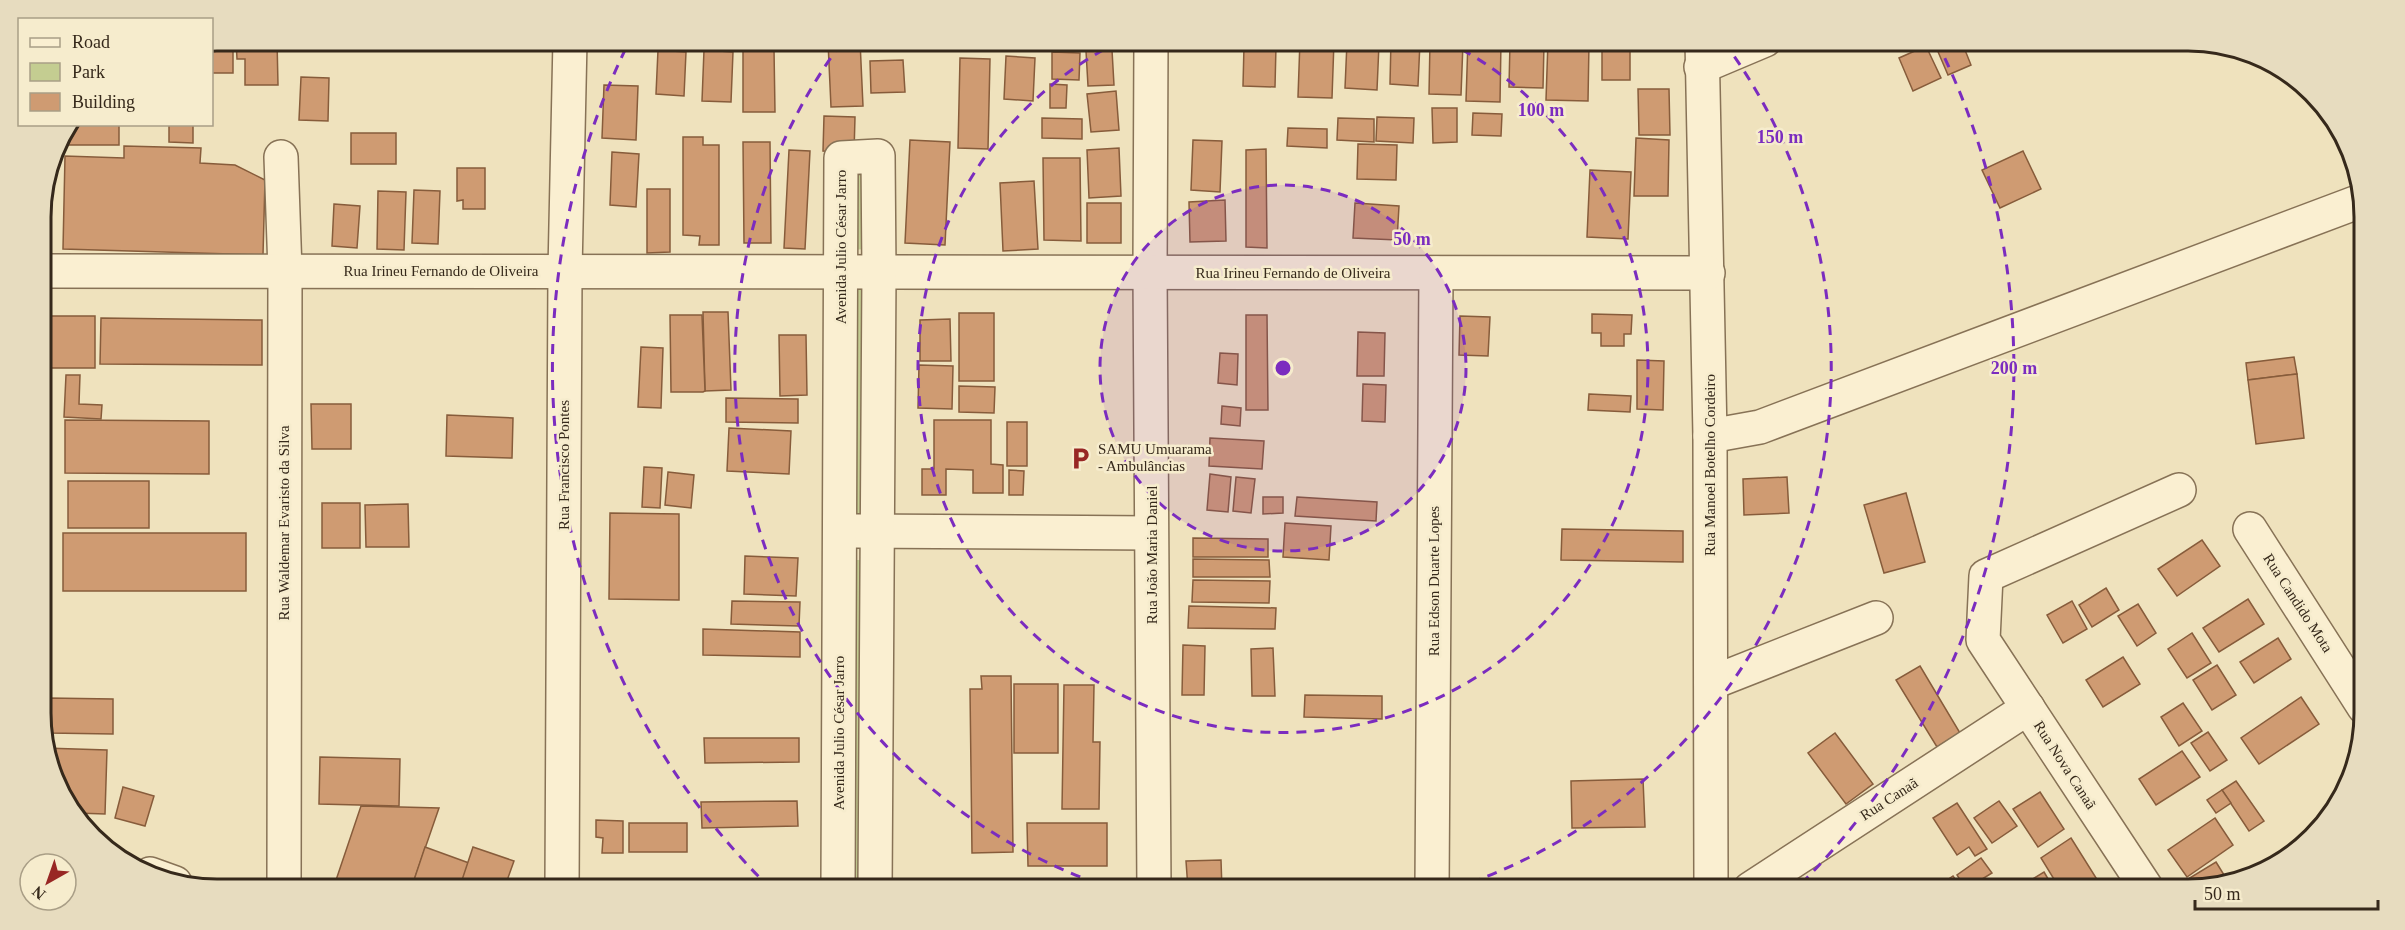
<svg xmlns="http://www.w3.org/2000/svg" width="2405" height="930" viewBox="0 0 2405 930" font-family="'Times New Roman',serif">
  <style>
    .green { fill: #c4cd91 }
    .building { fill: #cf9b72; stroke: #875c3b; stroke-width: 1.5 }
    .lines { fill: none; stroke-linecap: round; stroke-linejoin: round }
    .minor-casing { stroke: #877256; stroke-width: 36 }
    .minor { stroke: #faefd1; stroke-width: 33 }
    .ring { fill: none; stroke: #7b2cbf; stroke-width: 3; stroke-dasharray: 10 8 }
    .labels { text-anchor: middle; dominant-baseline: central; stroke-width: 5; stroke-linejoin: round; paint-order: stroke }
    .street-label { font-size: 15px; fill: #36291b; stroke: #f6eccd }
    .poi-label { font-size: 15px; fill: #36291b; stroke: #f6eccd; text-anchor: start }
    .rim { fill: none; stroke: #36291b; stroke-width: 3 }
    .centre { fill: #7b2cbf; stroke: #f6eccd; stroke-width: 3 }
    .ring-label { font-size: 18px; text-anchor: middle; font-weight: bold; fill: #7b2cbf; stroke: #f6eccd; stroke-width: 5; stroke-linejoin: round; paint-order: stroke }
  </style>
  <rect width="100%" height="100%" fill="#efe2bd"/>
  <!-- green -->
  <g class="green">
    <path d="M 866,168 L 866,249 L 851,250 L 852,169 Z"/>
    <path d="M 869,287 L 867,523 L 853,523 L 854,288 Z"/>
    <path d="M 855,560 L 868,560 L 867,889 L 854,889 Z"/>
  </g>
  <!-- building -->
  <g class="building">
    <path d="M 233,40 L 233,73 L 212,73 L 212,42 Z"/>
    <path d="M 236,40 L 277,40 L 278,85 L 245,85 L 245,59 L 237,59 Z"/>
    <path d="M 1300,40 L 1334,41 L 1332,98 L 1298,97 Z"/>
    <path d="M 1391,40 L 1420,42 L 1418,86 L 1390,84 Z"/>
    <path d="M 1468,40 L 1501,41 L 1500,102 L 1466,101 Z"/>
    <path d="M 1933,40 L 1961,40 L 1971,65 L 1948,75 Z"/>
    <path d="M 2009,40 L 2026,40 L 2011,47 Z"/>
    <path d="M 860,41 L 863,106 L 831,107 L 828,42 Z"/>
    <path d="M 1548,41 L 1589,43 L 1588,101 L 1546,100 Z"/>
    <path d="M 1347,42 L 1379,44 L 1377,90 L 1345,88 Z"/>
    <path d="M 1430,42 L 1463,43 L 1461,95 L 1429,94 Z"/>
    <rect x="1602" y="42" width="28" height="38"/>
    <path d="M 1510,43 L 1544,44 L 1543,88 L 1509,87 Z"/>
    <path d="M 1244,46 L 1276,46 L 1275,87 L 1243,86 Z"/>
    <path d="M 1926,46 L 1941,78 L 1913,91 L 1899,58 Z"/>
    <path d="M 743,49 L 774,49 L 775,112 L 743,112 Z"/>
    <path d="M 658,50 L 686,52 L 684,96 L 656,94 Z"/>
    <path d="M 704,50 L 733,52 L 731,102 L 702,101 Z"/>
    <path d="M 1112,50 L 1114,85 L 1088,86 L 1086,51 Z"/>
    <path d="M 1052,52 L 1080,53 L 1079,80 L 1052,79 Z"/>
    <path d="M 1006,56 L 1035,58 L 1033,101 L 1004,99 Z"/>
    <path d="M 960,58 L 990,59 L 988,149 L 958,148 Z"/>
    <path d="M 903,60 L 905,92 L 871,93 L 870,61 Z"/>
    <path d="M 301,77 L 329,78 L 328,121 L 299,120 Z"/>
    <path d="M 1050,84 L 1067,85 L 1066,108 L 1050,108 Z"/>
    <path d="M 604,85 L 638,86 L 636,140 L 602,138 Z"/>
    <path d="M 1638,89 L 1669,89 L 1670,135 L 1639,135 Z"/>
    <path d="M 1116,91 L 1119,130 L 1091,132 L 1087,94 Z"/>
    <path d="M 1432,108 L 1457,108 L 1457,142 L 1433,143 Z"/>
    <path d="M 1473,113 L 1502,114 L 1501,136 L 1472,135 Z"/>
    <path d="M 824,116 L 855,117 L 854,153 L 823,151 Z"/>
    <path d="M 1377,117 L 1414,118 L 1413,143 L 1376,141 Z"/>
    <path d="M 1042,118 L 1082,119 L 1082,139 L 1042,138 Z"/>
    <path d="M 1338,118 L 1374,119 L 1374,142 L 1337,140 Z"/>
    <path d="M 69,124 L 119,124 L 119,145 L 58,145 L 59,138 Z"/>
    <path d="M 169,124 L 193,124 L 193,143 L 169,142 Z"/>
    <path d="M 1288,128 L 1327,129 L 1327,148 L 1287,146 Z"/>
    <rect x="351" y="133" width="45" height="31"/>
    <path d="M 683,137 L 703,137 L 703,145 L 719,145 L 719,245 L 699,245 L 700,236 L 683,235 Z"/>
    <path d="M 1636,138 L 1669,140 L 1668,196 L 1634,196 Z"/>
    <path d="M 910,140 L 950,142 L 945,245 L 905,243 Z"/>
    <path d="M 1193,140 L 1222,141 L 1220,192 L 1191,190 Z"/>
    <path d="M 743,142 L 770,142 L 771,243 L 744,243 Z"/>
    <path d="M 1358,144 L 1397,145 L 1396,180 L 1357,179 Z"/>
    <path d="M 124,146 L 201,148 L 200,163 L 235,165 L 265,180 L 263,255 L 63,249 L 65,156 L 124,158 Z"/>
    <path d="M 1119,148 L 1121,196 L 1089,198 L 1087,150 Z"/>
    <path d="M 1266,149 L 1267,248 L 1246,247 L 1246,150 Z"/>
    <path d="M 789,150 L 810,151 L 805,249 L 784,248 Z"/>
    <path d="M 2023,151 L 2041,189 L 2000,208 L 1982,170 Z"/>
    <path d="M 612,152 L 639,154 L 636,207 L 610,205 Z"/>
    <path d="M 1043,158 L 1080,158 L 1081,241 L 1044,240 Z"/>
    <path d="M 457,168 L 485,168 L 485,209 L 463,209 L 463,200 L 457,201 Z"/>
    <path d="M 1590,170 L 1631,172 L 1628,239 L 1587,237 Z"/>
    <path d="M 1034,181 L 1038,249 L 1003,251 L 1000,183 Z"/>
    <path d="M 647,189 L 670,189 L 670,252 L 647,253 Z"/>
    <path d="M 414,190 L 440,191 L 438,244 L 412,243 Z"/>
    <path d="M 378,191 L 406,192 L 404,250 L 377,249 Z"/>
    <path d="M 1225,200 L 1226,241 L 1190,242 L 1189,202 Z"/>
    <rect x="1087" y="203" width="34" height="40"/>
    <path d="M 1355,203 L 1399,206 L 1397,240 L 1353,238 Z"/>
    <path d="M 334,204 L 360,206 L 357,248 L 332,246 Z"/>
    <path d="M 703,312 L 728,312 L 731,390 L 705,391 Z"/>
    <rect x="959" y="313" width="35" height="68"/>
    <path d="M 1592,314 L 1632,315 L 1631,334 L 1624,334 L 1624,346 L 1601,346 L 1601,333 L 1592,333 Z"/>
    <path d="M 670,315 L 702,315 L 705,391 L 703,392 L 671,392 Z"/>
    <path d="M 1246,315 L 1267,315 L 1268,410 L 1246,410 Z"/>
    <path d="M 49,316 L 95,316 L 95,368 L 50,368 Z"/>
    <path d="M 1460,316 L 1490,317 L 1488,356 L 1459,355 Z"/>
    <path d="M 101,318 L 262,320 L 262,365 L 100,364 Z"/>
    <path d="M 950,319 L 951,361 L 920,361 L 920,320 Z"/>
    <path d="M 1358,332 L 1385,333 L 1384,376 L 1357,376 Z"/>
    <path d="M 779,335 L 806,335 L 807,395 L 780,396 Z"/>
    <path d="M 641,347 L 663,348 L 661,408 L 638,407 Z"/>
    <path d="M 1220,353 L 1238,354 L 1237,385 L 1218,383 Z"/>
    <path d="M 2294,357 L 2297,374 L 2248,380 L 2246,363 Z"/>
    <path d="M 1637,360 L 1664,361 L 1663,410 L 1637,409 Z"/>
    <path d="M 919,365 L 953,366 L 952,409 L 918,408 Z"/>
    <path d="M 2297,374 L 2304,438 L 2256,444 L 2248,380 Z"/>
    <path d="M 66,375 L 80,375 L 79,404 L 102,405 L 101,419 L 64,417 Z"/>
    <path d="M 1363,384 L 1386,385 L 1385,422 L 1362,421 Z"/>
    <path d="M 959,386 L 995,387 L 994,413 L 959,412 Z"/>
    <path d="M 1589,394 L 1631,396 L 1630,412 L 1588,410 Z"/>
    <path d="M 726,398 L 798,399 L 798,423 L 726,422 Z"/>
    <path d="M 311,404 L 351,404 L 351,449 L 312,449 Z"/>
    <path d="M 1222,406 L 1241,408 L 1240,426 L 1221,424 Z"/>
    <path d="M 447,415 L 513,418 L 512,458 L 446,456 Z"/>
    <path d="M 65,420 L 209,421 L 209,474 L 65,473 Z"/>
    <path d="M 934,420 L 991,420 L 991,464 L 1003,465 L 1003,493 L 973,493 L 973,470 L 946,469 L 946,495 L 922,495 L 922,469 L 934,469 Z"/>
    <rect x="1007" y="422" width="20" height="44"/>
    <path d="M 729,428 L 791,431 L 789,474 L 727,471 Z"/>
    <path d="M 1210,438 L 1264,441 L 1262,469 L 1209,466 Z"/>
    <path d="M 644,467 L 662,468 L 660,508 L 642,507 Z"/>
    <path d="M 1009,470 L 1024,471 L 1023,495 L 1009,495 Z"/>
    <path d="M 668,472 L 694,475 L 691,508 L 665,505 Z"/>
    <path d="M 1210,474 L 1231,477 L 1228,512 L 1207,510 Z"/>
    <path d="M 1236,477 L 1255,479 L 1251,513 L 1233,511 Z"/>
    <path d="M 1787,477 L 1789,513 L 1744,515 L 1743,479 Z"/>
    <rect x="68" y="481" width="81" height="47"/>
    <path d="M 1906,493 L 1925,562 L 1884,573 L 1864,505 Z"/>
    <path d="M 1263,497 L 1283,497 L 1283,513 L 1263,514 Z"/>
    <path d="M 1297,497 L 1377,502 L 1376,521 L 1295,516 Z"/>
    <rect x="322" y="503" width="38" height="45"/>
    <path d="M 408,504 L 409,547 L 366,547 L 365,505 Z"/>
    <path d="M 610,513 L 679,514 L 679,600 L 609,599 Z"/>
    <path d="M 1285,523 L 1331,526 L 1329,560 L 1283,557 Z"/>
    <path d="M 1562,529 L 1683,531 L 1683,562 L 1561,560 Z"/>
    <rect x="63" y="533" width="183" height="58"/>
    <path d="M 1193,538 L 1268,539 L 1268,557 L 1193,557 Z"/>
    <path d="M 2202,540 L 2220,566 L 2177,596 L 2158,569 Z"/>
    <path d="M 745,556 L 798,558 L 796,596 L 744,594 Z"/>
    <path d="M 1193,559 L 1269,560 L 1270,577 L 1193,577 Z"/>
    <path d="M 1193,580 L 1270,581 L 1269,603 L 1192,602 Z"/>
    <path d="M 2106,588 L 2119,610 L 2092,627 L 2079,605 Z"/>
    <path d="M 2248,599 L 2264,624 L 2219,652 L 2203,628 Z"/>
    <path d="M 732,601 L 800,602 L 799,626 L 731,624 Z"/>
    <path d="M 2072,601 L 2087,629 L 2063,643 L 2047,615 Z"/>
    <path d="M 2138,604 L 2156,633 L 2137,646 L 2118,616 Z"/>
    <path d="M 1189,606 L 1276,608 L 1275,629 L 1188,628 Z"/>
    <path d="M 703,629 L 800,632 L 800,657 L 703,655 Z"/>
    <path d="M 2192,633 L 2211,663 L 2187,678 L 2168,649 Z"/>
    <path d="M 2278,638 L 2291,659 L 2254,683 L 2240,662 Z"/>
    <path d="M 1183,645 L 1205,646 L 1204,695 L 1182,695 Z"/>
    <path d="M 1273,648 L 1275,696 L 1252,696 L 1251,649 Z"/>
    <path d="M 2123,657 L 2140,684 L 2103,707 L 2086,680 Z"/>
    <path d="M 2217,665 L 2236,695 L 2212,710 L 2193,680 Z"/>
    <path d="M 1920,666 L 1960,733 L 1937,747 L 1896,680 Z"/>
    <path d="M 981,676 L 1011,676 L 1013,852 L 972,853 L 970,689 L 982,689 Z"/>
    <rect x="1014" y="684" width="44" height="69"/>
    <path d="M 1064,685 L 1094,685 L 1093,742 L 1100,742 L 1099,809 L 1062,809 Z"/>
    <path d="M 1305,695 L 1382,696 L 1382,719 L 1304,717 Z"/>
    <path d="M 2301,697 L 2319,724 L 2259,764 L 2241,738 Z"/>
    <path d="M 48,698 L 113,699 L 113,734 L 48,733 Z"/>
    <path d="M 2183,703 L 2202,731 L 2179,746 L 2161,717 Z"/>
    <path d="M 2208,732 L 2227,760 L 2210,771 L 2191,743 Z"/>
    <path d="M 1835,733 L 1873,784 L 1846,804 L 1808,753 Z"/>
    <path d="M 704,738 L 799,738 L 799,762 L 705,763 Z"/>
    <path d="M 44,748 L 107,750 L 105,814 L 76,813 Z"/>
    <path d="M 2182,751 L 2200,777 L 2156,805 L 2139,779 Z"/>
    <path d="M 320,757 L 400,759 L 399,806 L 319,804 Z"/>
    <path d="M 1643,779 L 1645,827 L 1572,828 L 1571,781 Z"/>
    <path d="M 2236,781 L 2264,821 L 2249,831 L 2222,790 Z"/>
    <path d="M 123,787 L 154,796 L 145,826 L 115,818 Z"/>
    <path d="M 2222,790 L 2231,803 L 2216,813 L 2207,800 Z"/>
    <path d="M 2040,792 L 2064,829 L 2038,847 L 2013,809 Z"/>
    <path d="M 797,801 L 798,826 L 702,828 L 701,802 Z"/>
    <path d="M 1999,801 L 2017,826 L 1992,843 L 1974,818 Z"/>
    <path d="M 1957,803 L 1987,849 L 1975,856 L 1969,847 L 1957,855 L 1933,818 Z"/>
    <path d="M 361,806 L 439,808 L 411,889 L 333,889 Z"/>
    <path d="M 2215,818 L 2233,845 L 2187,877 L 2168,850 Z"/>
    <path d="M 596,820 L 623,821 L 623,853 L 602,853 L 603,838 L 596,837 Z"/>
    <rect x="629" y="823" width="58" height="29"/>
    <path d="M 1027,823 L 1107,823 L 1107,866 L 1028,866 Z"/>
    <path d="M 2071,838 L 2103,889 L 2060,889 L 2041,858 Z"/>
    <path d="M 425,847 L 469,863 L 459,889 L 411,889 Z"/>
    <path d="M 473,847 L 514,861 L 504,889 L 459,889 Z"/>
    <path d="M 1981,858 L 1992,873 L 1966,889 L 1957,875 Z"/>
    <path d="M 1221,860 L 1222,889 L 1188,889 L 1186,861 Z"/>
    <path d="M 2216,862 L 2229,883 L 2194,889 L 2188,879 Z"/>
    <path d="M 2044,872 L 2054,889 L 2016,889 Z"/>
    <path d="M 1953,876 L 1962,889 L 1934,889 Z"/>
    <rect x="1495" y="884" width="43" height="5"/>
  </g>
  <g class="lines">
    <defs>
      <g id="minor">
        <path d="M 1151,40 L 1150,272 L 1154,889"/>
        <path d="M 1702,40 L 1710,436 L 1711,889"/>
        <path d="M 1701,67 L 1765,40"/>
        <path d="M 281,157 L 285,271 L 284,889"/>
        <path d="M 41,271 L 1708,273"/>
        <path d="M 1710,436 L 1760,427 L 2363,200"/>
        <path d="M 2250,529 L 2364,707"/>
        <path d="M 856,531 L 1151,533"/>
        <path d="M 1711,683 L 1876,618"/>
        <path d="M 150,874 L 175,883"/>
        <path d="M 562,889 L 565,271 L 570,40"/>
        <path d="M 838,889 L 841,158 L 878,156 L 879,272 L 875,889"/>
        <path d="M 1432,889 L 1436,273"/>
        <path d="M 1750,889 L 2028,708"/>
        <path d="M 2147,889 L 1983,640 L 1986,576 L 2179,490"/>
      </g>
    </defs>
    <!-- minor casing -->
    <use href="#minor" class="minor-casing"/>
    <!-- minor -->
    <use href="#minor" class="minor"/>
  </g>
  <!-- distance rings -->
  <circle cx="1283" cy="368" r="183" fill="#7b2cbf" fill-opacity=".12"/>
  <g class="ring">
    <circle cx="1283" cy="368" r="183"/>
    <path d="M1446 41A365 365 0 1 1 1120 41"/>
    <path d="M1114 889A548 548 0 0 1 842 42M1724 42A548 548 0 0 1 1452 889"/>
    <path d="M771 889A731 731 0 0 1 629 42M1937 42A731 731 0 0 1 1800 885"/>
  </g>
  <!-- icons -->
  <defs>
    <symbol id="parking-bare" viewBox="-9 -9 18 18"><path d="M-3.5-5.5H1a3.5 3.5 0 0 1 0 7H-1V5.5H-3.5ZM-1-3.4V-.6H.8a1.4 1.4 0 0 0 0-2.8Z" fill="#982724" stroke="#f6eccd" stroke-width="2.5" paint-order="stroke"/></symbol>
  </defs>
  <g fill-rule="evenodd">
    <use href="#parking-bare" x="1064" y="442" width="33" height="33"/>
  </g>
  <g class="labels">
    <!-- street labels -->
    <g class="street-label">
      <text transform="translate(841 247) rotate(-90)">Avenida Julio César Jarro</text>
      <text x="441" y="271">Rua Irineu Fernando de Oliveira</text>
      <text x="1293" y="273">Rua Irineu Fernando de Oliveira</text>
      <text transform="translate(564 465) rotate(-90)">Rua Francisco Pontes</text>
      <text transform="translate(1710 465) rotate(-90)">Rua Manoel Botelho Cordeiro</text>
      <text transform="translate(284 523) rotate(-90)">Rua Waldemar Evaristo da Silva</text>
      <text transform="translate(1152 555) rotate(-90)">Rua João Maria Daniel</text>
      <text transform="translate(1434 581) rotate(-90)">Rua Edson Duarte Lopes</text>
      <text transform="translate(2298 603) rotate(57)">Rua Candido Mota</text>
      <text transform="translate(839 733) rotate(-90)">Avenida Julio César Jarro</text>
      <text transform="translate(2065 765) rotate(57)">Rua Nova Canaã</text>
      <text transform="translate(1889 799) rotate(-33)">Rua Canaã</text>
    </g>
    <!-- poi labels -->
    <g class="poi-label">
      <text x="1098" y="449">SAMU Umuarama<tspan x="1098" dy="17">- Ambulâncias</tspan></text>
    </g>
  </g>
  <!-- crop -->
  <path d="M0 0H2405V930H0ZM217 51H2188A166 166 0 0 1 2354 217V713A166 166 0 0 1 2188 879H217A166 166 0 0 1 51 713V217A166 166 0 0 1 217 51Z" fill="#e7dcbf" fill-rule="evenodd"/>
  <path class="rim" d="M217 51H2188A166 166 0 0 1 2354 217V713A166 166 0 0 1 2188 879H217A166 166 0 0 1 51 713V217A166 166 0 0 1 217 51Z"/>
  <circle cx="1283" cy="368" r="9" class="centre"/>
  <g class="ring-label">
    <text x="1541" y="116">100 m</text>
    <text x="1780" y="143">150 m</text>
    <text x="1412" y="245">50 m</text>
    <text x="2014" y="374">200 m</text>
  </g>
  <!-- legend -->
  <rect x="18" y="18" width="195" height="108" fill="#f6eccd" stroke="#a99e86" stroke-width="1.5"/>
  <rect x="30" y="38" width="30" height="9" fill="#faefd1" stroke="#a99e86" stroke-width="1.5"/>
  <text x="72" y="48" font-size="18" fill="#36291b">Road</text>
  <rect x="30" y="63" width="30" height="18" fill="#c4cd91" stroke="#a99e86" stroke-width="1.5"/>
  <text x="72" y="78" font-size="18" fill="#36291b">Park</text>
  <rect x="30" y="93" width="30" height="18" fill="#cf9b72" stroke="#a99e86" stroke-width="1.5"/>
  <text x="72" y="108" font-size="18" fill="#36291b">Building</text>
  <!-- north arrow -->
  <g transform="translate(48 882) rotate(220)"><circle r="28" fill="#f6eccd" stroke="#a99e86" stroke-width="1.5"/>
  <path d="M0-4.5L10 22L0 15L-10 22Z" fill="#982724"/>
  <text y="-9" font-size="16" font-weight="bold" text-anchor="middle" fill="#36291b">N</text>
  </g>
  <!-- scale -->
  <path d="M2195 900v9h183v-9" fill="none" stroke="#36291b" stroke-width="3"/>
  <text x="2204" y="900" font-size="18" fill="#36291b" stroke="#f6eccd" stroke-width="4.5" paint-order="stroke">50 m</text>
</svg>
